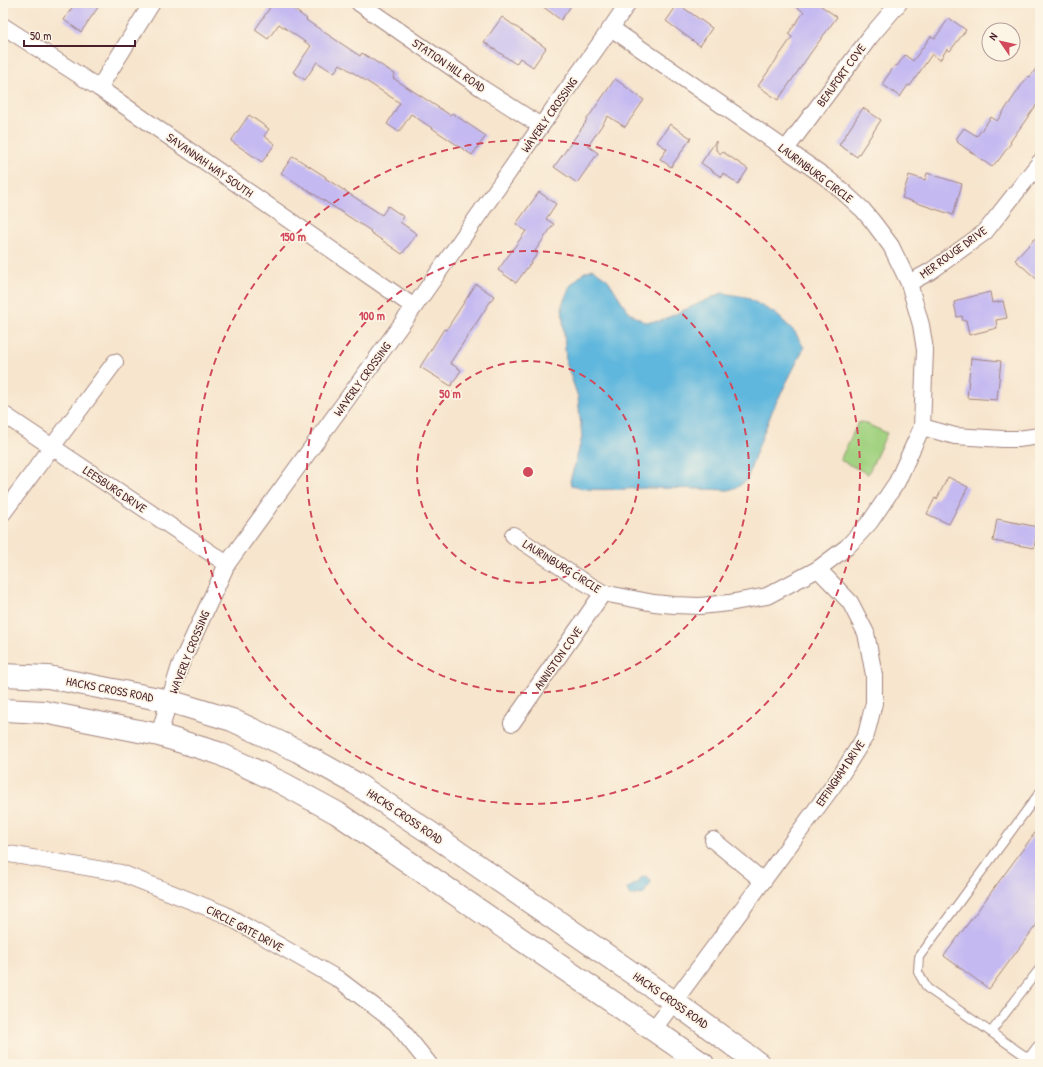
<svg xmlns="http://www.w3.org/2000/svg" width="1043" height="1067" viewBox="0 0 1043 1067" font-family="'Patrick Hand',sans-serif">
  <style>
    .green { fill: #a3d382; stroke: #767956 }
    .water { fill: #61b7dd; stroke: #566b84 }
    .building { fill: #c4b9f1 }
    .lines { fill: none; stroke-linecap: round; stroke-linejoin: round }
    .service-casing { stroke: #a0827c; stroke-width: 10 }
    .minor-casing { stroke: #a0827c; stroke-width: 18 }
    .secondary-casing { stroke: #a0827c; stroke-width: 24 }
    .service { stroke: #fff; stroke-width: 8 }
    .minor { stroke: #fff; stroke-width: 16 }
    .secondary { stroke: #fff; stroke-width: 22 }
    .ring { fill: none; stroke: #d1495b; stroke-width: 2; stroke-dasharray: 7 5 }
    .labels { text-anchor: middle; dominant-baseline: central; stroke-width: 3.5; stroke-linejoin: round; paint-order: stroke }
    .street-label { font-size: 12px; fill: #4a1f2b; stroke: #fcf5e5 }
    .centre { fill: #d1495b; stroke: #fcf5e5; stroke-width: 2 }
    .ring-label { font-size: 12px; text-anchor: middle; font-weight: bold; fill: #d1495b; stroke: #fcf5e5; stroke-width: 3.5; stroke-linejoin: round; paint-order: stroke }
  </style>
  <rect width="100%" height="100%" fill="#fcf5e5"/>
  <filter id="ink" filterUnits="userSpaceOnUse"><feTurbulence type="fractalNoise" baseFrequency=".025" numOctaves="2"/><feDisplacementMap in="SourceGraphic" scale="8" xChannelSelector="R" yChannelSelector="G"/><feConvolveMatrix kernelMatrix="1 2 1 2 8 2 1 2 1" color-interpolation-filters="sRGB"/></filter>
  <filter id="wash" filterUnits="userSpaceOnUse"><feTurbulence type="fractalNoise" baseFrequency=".012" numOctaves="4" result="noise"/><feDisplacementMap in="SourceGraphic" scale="16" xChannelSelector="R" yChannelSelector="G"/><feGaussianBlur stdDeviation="0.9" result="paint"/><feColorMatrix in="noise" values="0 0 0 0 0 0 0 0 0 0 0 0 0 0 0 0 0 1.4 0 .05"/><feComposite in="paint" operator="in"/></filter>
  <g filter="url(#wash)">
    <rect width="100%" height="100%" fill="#f7e5cd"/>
    <!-- green -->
    <path class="green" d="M 862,422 L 887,433 L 868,474 L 840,460 L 858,423 Z"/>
    <!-- water -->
    <g class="water">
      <path d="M 593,269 L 608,280 L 622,302 L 630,313 L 644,322 L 660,321 L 722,293 L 746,297 L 776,314 L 795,332 L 804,348 L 773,409 L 754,458 L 747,480 L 739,486 L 729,490 C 703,489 676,488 650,488 C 632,488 584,493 571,485 L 570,481 L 575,464 L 582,437 L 578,397 L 566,362 L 562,305 L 570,286 L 583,273 Z"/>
      <path d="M 645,876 L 649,878 L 651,881 L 650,885 L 646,889 L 644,894 L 640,895 L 637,894 L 634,896 L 629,894 L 627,889 L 628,888 L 638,883 L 641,878 Z"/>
    </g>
    <g id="blocks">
      <!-- building -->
      <g class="building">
        <path d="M 75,3 L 101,3 L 81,32 L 64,20 Z"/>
        <path d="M 273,3 L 285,3 L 307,19 L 306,20 L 360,56 L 362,53 L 395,74 L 393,78 L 450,115 L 452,113 L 486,136 L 472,155 L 411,114 L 399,132 L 387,124 L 400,103 L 340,64 L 334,73 L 317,62 L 305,80 L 293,72 L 311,46 L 279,24 L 268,39 L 255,30 Z"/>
        <path d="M 538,3 L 573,3 L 561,20 Z"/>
        <path d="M 791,3 L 817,3 L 837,17 L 812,51 L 778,100 L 758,86 L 792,37 L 788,34 L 804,12 Z"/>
        <path d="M 678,4 L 712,28 L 700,46 L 666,21 Z"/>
        <path d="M 502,17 L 546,48 L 533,67 L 520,58 L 516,64 L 484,42 Z"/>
        <path d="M 949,18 L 966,30 L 950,51 L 947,49 L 940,60 L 932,54 L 910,86 L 908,85 L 900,97 L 882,84 L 895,65 L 897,66 L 905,55 L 913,61 L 931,36 L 935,38 Z"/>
        <path d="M 1040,63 L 1040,100 L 1010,142 L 1011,143 L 998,161 L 997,161 L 992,167 L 957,142 L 958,141 L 956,139 L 964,128 L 977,136 L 991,117 L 997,121 L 1028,76 L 1030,77 Z"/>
        <path d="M 615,79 L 644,100 L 625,127 L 608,116 L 588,146 L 598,153 L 577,183 L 554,167 L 586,122 L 585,122 Z"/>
        <path d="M 863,108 L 881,120 L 857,157 L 839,145 Z"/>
        <path d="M 249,115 L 269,129 L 264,136 L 275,144 L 262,162 L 231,141 Z"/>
        <path d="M 670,124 L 691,138 L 671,167 L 660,159 L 667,149 L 657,142 Z"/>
        <path d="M 716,141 L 716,150 L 721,154 L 723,152 L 748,169 L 738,184 L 723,173 L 721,177 L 701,163 Z"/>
        <path d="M 293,156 L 326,177 L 325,178 L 382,215 L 388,206 L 404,217 L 400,222 L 417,234 L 402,254 L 370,232 L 371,231 L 281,173 Z"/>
        <path d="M 927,173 L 962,184 L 953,215 L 902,198 L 909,175 L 925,180 Z"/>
        <path d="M 539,192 L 556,204 L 546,219 L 554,224 L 535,251 L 538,253 L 516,283 L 498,270 L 526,231 L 516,224 Z"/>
        <path d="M 1040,233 L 1040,282 L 1015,260 Z"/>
        <path d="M 476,284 L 494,296 L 450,363 L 461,370 L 451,386 L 420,367 L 444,329 L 446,330 Z"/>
        <path d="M 990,292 L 992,303 L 1003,301 L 1007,318 L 996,320 L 997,328 L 969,335 L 966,320 L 963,321 L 962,316 L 957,317 L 954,302 L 958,301 L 958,300 Z"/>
        <path d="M 971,358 L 1001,361 L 997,400 L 967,398 Z"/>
        <path d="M 948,477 L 968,487 L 949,524 L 927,514 L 935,498 L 937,499 Z"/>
        <path d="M 997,519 L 1038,527 L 1034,548 L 993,541 Z"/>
        <path d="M 1040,826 L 1040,920 L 989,989 L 944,956 Z"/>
      </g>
    </g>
  </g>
  <g filter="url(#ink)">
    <use href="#blocks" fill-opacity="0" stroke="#a0827c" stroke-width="1"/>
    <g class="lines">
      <defs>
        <g id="service">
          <path d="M 991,1032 L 1040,968"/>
          <path d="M 1031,1060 L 927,988 L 918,972 L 919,957 L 1040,792"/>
        </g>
        <g id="minor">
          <path d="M 359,3 L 483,89 L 541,126"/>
          <path d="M 3,26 L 99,88 L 414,307"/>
          <path d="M 99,88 L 152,3"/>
          <path d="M 786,149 L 870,37 L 899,3"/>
          <path d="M 909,283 L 931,271 L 985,232 L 1040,162"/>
          <path d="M 3,414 L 227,564"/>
          <path d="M 922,427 L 955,436 L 1003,439 L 1018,439 L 1040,436"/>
          <path d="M 3,513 L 115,362"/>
          <path d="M 513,535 L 576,577 L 603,593 L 654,603 L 674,605 L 700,606 L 729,603 L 767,596 L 818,569 L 847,547 L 870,522 L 897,482 L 922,427 L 925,350 L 921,325 L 909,283 L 891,246 L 873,222 L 863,210 L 840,189 L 824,176 L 611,28"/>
          <path d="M 512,723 L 603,593"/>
          <path d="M 159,735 L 169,701 L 180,666 L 227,564 L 414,307 L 541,126 L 611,28 L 628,3"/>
          <path d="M 713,840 L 763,881"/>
          <path d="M 3,853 L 121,873 L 224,914 L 338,979 L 396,1023 L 429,1064"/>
          <path d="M 653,1030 L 839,778 L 866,735 L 874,703 L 874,675 L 866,633 L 850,602 L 818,569"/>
          <path d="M 1029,1064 L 1040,1049"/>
        </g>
        <g id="secondary">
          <path d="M 3,675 L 48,677 L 169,701 L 232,720 L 298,751 L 355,783 L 429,832 L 674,1002 L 759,1064"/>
          <path d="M 3,710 L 44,712 L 159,735 L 218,753 L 282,783 L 337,813 L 703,1064"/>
        </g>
      </defs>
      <!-- service casing -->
      <use href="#service" class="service-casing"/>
      <!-- minor casing -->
      <use href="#minor" class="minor-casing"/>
      <!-- secondary casing -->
      <use href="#secondary" class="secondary-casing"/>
      <!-- service -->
      <use href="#service" class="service"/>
      <!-- minor -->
      <use href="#minor" class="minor"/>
      <!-- secondary -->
      <use href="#secondary" class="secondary"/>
    </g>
  </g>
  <!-- distance rings -->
  <g class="ring">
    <circle cx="528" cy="472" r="111"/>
    <circle cx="528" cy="472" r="221"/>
    <circle cx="528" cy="472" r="332"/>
  </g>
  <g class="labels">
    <!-- street labels -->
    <g class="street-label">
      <text transform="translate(449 65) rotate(34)">STATION HILL ROAD</text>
      <text transform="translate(841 75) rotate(-54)">BEAUFORT COVE</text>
      <text transform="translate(549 115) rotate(-55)">WAVERLY CROSSING</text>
      <text transform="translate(210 165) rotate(35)">SAVANNAH WAY SOUTH</text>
      <text transform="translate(816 173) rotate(37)">LAURINBURG CIRCLE</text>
      <text transform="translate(953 252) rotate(-36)">MER ROUGE DRIVE</text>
      <text transform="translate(362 379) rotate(-54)">WAVERLY CROSSING</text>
      <text transform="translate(115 489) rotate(34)">LEESBURG DRIVE</text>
      <text transform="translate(562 566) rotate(32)">LAURINBURG CIRCLE</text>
      <text transform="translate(189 652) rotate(-68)">WAVERLY CROSSING</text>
      <text transform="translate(558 658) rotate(-55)">ANNISTON COVE</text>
      <text transform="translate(110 689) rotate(11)">HACKS CROSS ROAD</text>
      <text transform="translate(840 773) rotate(-56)">EFFINGHAM DRIVE</text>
      <text transform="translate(405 816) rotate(34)">HACKS CROSS ROAD</text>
      <text transform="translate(245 928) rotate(28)">CIRCLE GATE DRIVE</text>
      <text transform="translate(671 1000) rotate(35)">HACKS CROSS ROAD</text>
    </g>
  </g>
  <circle cx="528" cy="472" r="6" class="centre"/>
  <g class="ring-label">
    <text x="293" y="241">150 m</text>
    <text x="372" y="320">100 m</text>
    <text x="450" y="398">50 m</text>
  </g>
  <!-- margin -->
  <rect width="1043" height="1067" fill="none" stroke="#fcf5e5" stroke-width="16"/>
  <!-- north arrow -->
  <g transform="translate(1001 42) rotate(304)"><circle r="19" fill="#fcf5e5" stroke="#b59f9b"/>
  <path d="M0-3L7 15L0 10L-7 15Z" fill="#d1495b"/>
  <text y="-6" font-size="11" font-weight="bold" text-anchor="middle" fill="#4a1f2b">N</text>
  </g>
  <!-- scale -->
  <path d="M24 40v6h111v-6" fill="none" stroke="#4a1f2b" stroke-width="2"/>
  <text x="30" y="40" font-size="12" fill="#4a1f2b" stroke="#fcf5e5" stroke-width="3" paint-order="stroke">50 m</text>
</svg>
